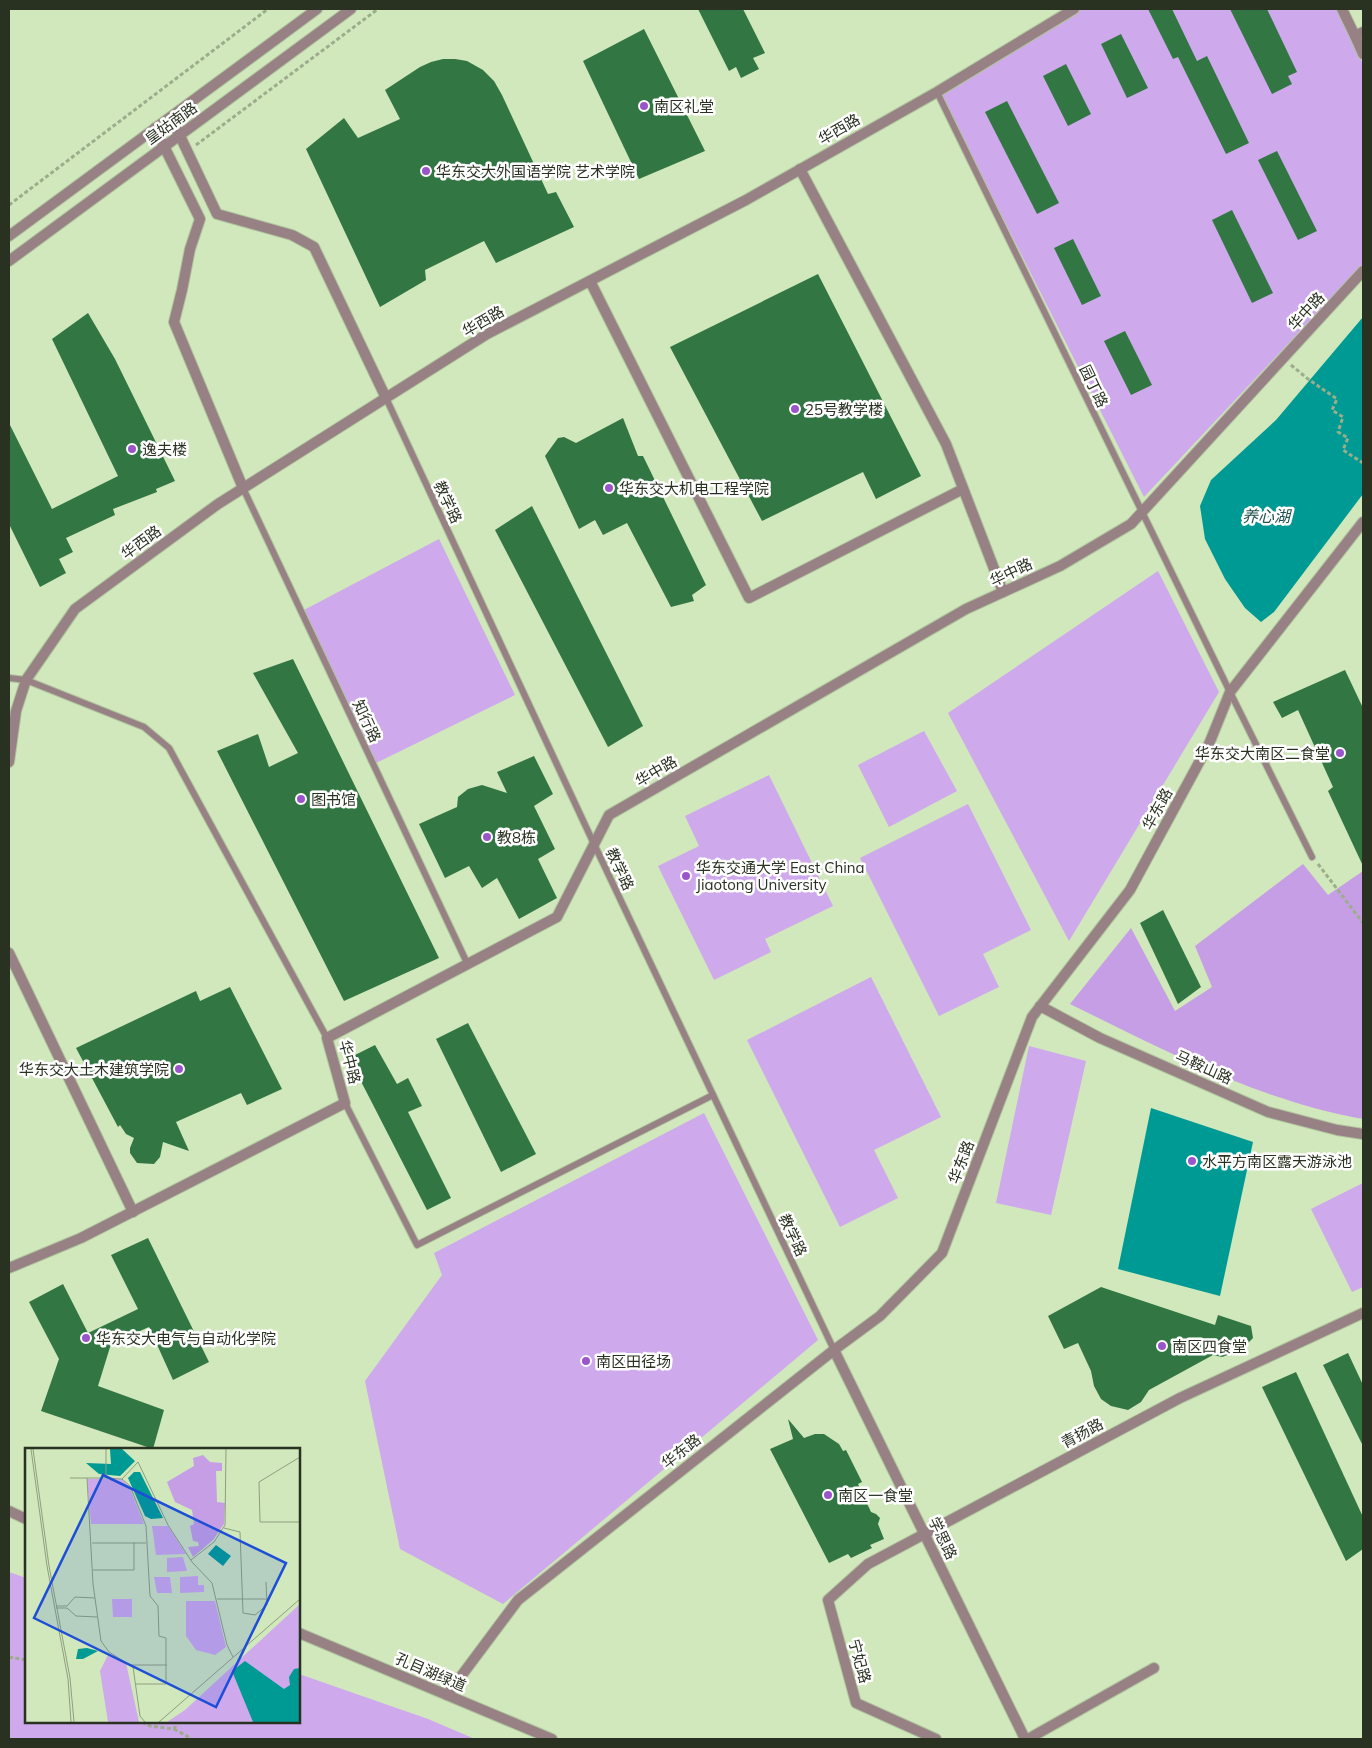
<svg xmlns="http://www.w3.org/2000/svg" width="1372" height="1748" viewBox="0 0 1372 1748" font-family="Mulish,'Noto Sans SC',sans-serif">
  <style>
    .green { fill: #cea9ec }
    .forest { fill: #c69ee5 }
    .water { fill: #009a94 }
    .building { fill: #327743 }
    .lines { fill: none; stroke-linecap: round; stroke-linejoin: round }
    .service-casing { stroke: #afc39d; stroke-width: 8 }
    .minor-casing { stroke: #afc39d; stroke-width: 12 }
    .tertiary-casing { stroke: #afc39d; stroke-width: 12 }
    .path { stroke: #9bad8a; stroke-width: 3; stroke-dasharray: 4 2.5; stroke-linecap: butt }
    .service { stroke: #978184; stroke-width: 6 }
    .minor { stroke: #978184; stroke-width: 10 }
    .tertiary { stroke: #978184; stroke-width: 10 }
    .poi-dot { fill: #9b55ca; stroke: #fff; stroke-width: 2 }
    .labels { text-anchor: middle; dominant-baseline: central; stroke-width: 5; stroke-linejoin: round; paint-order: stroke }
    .poi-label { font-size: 15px; fill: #293221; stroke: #fff; text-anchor: start }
    .street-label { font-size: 15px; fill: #293221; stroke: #fff }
    .water-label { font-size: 16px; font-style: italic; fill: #1e514e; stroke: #fff }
    .inset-road { fill: none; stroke: #8e9f7e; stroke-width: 1 }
    .view { fill: #1d4ed8; fill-opacity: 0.15; stroke: #1d4ed8; stroke-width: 2.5 }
    .inset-edge { fill: none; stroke: #293221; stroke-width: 2.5 }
  </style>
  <rect width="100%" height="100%" fill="#d1e7bc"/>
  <!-- green -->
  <g class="green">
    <path d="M 1079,9 L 1337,9 L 1363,64 L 1363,264 L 1144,497 L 939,92 Z"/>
    <path d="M 439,539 L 515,695 L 376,763 L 304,610 Z"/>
    <path d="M 1158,571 L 1219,692 L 1069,941 L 948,713 Z"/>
    <path d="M 924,731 L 957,791 L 889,827 L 858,765 Z"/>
    <path d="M 769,775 L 833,906 L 765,939 L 771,952 L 714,980 L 658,866 L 699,846 L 685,816 Z"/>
    <path d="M 968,804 L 1031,930 L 983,954 L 999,987 L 939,1016 L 860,858 Z"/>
    <path d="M 871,977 L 941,1117 L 874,1150 L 898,1198 L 840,1227 L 747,1040 Z"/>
    <path d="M 1029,1046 L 1086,1061 L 1051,1215 L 996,1203 Z"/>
    <path d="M 704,1113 L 818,1340 L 503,1604 L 400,1549 L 365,1381 L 442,1275 L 434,1253 Z"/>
    <path d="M 1363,1183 L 1363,1287 L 1352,1292 L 1311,1209 Z"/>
    <path d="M 9,1572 L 26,1578 L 26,1722 L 299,1722 L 299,1674 L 428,1719 L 475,1739 L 9,1739 Z"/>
  </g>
  <!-- forest -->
  <path class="forest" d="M 1303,864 L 1328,895 L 1363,871 L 1363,1119 C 1259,1101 1164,1050 1070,1004 L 1131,928 L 1175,1011 L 1212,987 L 1195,946 Z"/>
  <!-- water -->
  <g class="water">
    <path d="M 1363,317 L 1363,494 L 1274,612 L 1261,622 L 1245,608 L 1225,579 L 1205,539 L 1200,506 L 1211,480 L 1276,420 Z"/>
    <path d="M 1151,1108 L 1253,1142 L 1220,1296 L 1118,1269 Z"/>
  </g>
  <!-- building -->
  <g class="building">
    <path d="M 698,9 L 743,9 L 765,53 L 753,58 L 759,69 L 741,78 L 736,67 L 729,71 Z"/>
    <path d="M 1148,9 L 1172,9 L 1197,61 L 1207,56 L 1249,143 L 1226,154 L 1178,57 L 1173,59 Z"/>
    <path d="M 1230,9 L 1267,9 L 1297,72 L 1288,76 L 1292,84 L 1272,94 Z"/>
    <path d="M 644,29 L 705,151 L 639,179 L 583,61 Z"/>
    <path d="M 1121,34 L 1148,88 L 1127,98 L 1101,44 Z"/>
    <path d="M 443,59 L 455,59 L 467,61 L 483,70 L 494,81 L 502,95 L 548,194 L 556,192 L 574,227 L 496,263 L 484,241 L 425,270 L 426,280 L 380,307 L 306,149 L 344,118 L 358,138 L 400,119 L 385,90 L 420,67 L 431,62 Z"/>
    <path d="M 1066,64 L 1091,114 L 1068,126 L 1043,76 Z"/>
    <path d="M 1007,101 L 1059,203 L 1037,214 L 985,112 Z"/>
    <path d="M 1277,151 L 1317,231 L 1298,240 L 1258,160 Z"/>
    <path d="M 1232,210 L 1273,293 L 1252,303 L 1212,220 Z"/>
    <path d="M 1073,239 L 1101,296 L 1082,305 L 1054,248 Z"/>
    <path d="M 818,274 L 921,476 L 876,499 L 863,472 L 762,521 L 670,347 Z"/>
    <path d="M 88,313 L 115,359 L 175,481 L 156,489 L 157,492 L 113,509 L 115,515 L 66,538 L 73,552 L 59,559 L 66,573 L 40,587 L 9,524 L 9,423 L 52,509 L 118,476 L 52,339 Z"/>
    <path d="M 1125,331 L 1152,385 L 1131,395 L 1104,341 Z"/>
    <path d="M 623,418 L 638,456 L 643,456 L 706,585 L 692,595 L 694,601 L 671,607 L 627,523 L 603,535 L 595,520 L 579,529 L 545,456 L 558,438 L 564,437 L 576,443 Z"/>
    <path d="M 532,506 L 643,726 L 608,747 L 495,530 Z"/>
    <path d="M 293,659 L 439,958 L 344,1001 L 217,751 L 258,734 L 269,767 L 298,753 L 253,673 Z"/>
    <path d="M 1345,670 L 1363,708 L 1363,866 L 1328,791 L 1333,787 L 1298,710 L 1282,718 L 1273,702 Z"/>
    <path d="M 534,756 L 553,794 L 534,806 L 555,849 L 538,859 L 557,898 L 519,919 L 497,878 L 482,888 L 469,866 L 445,878 L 419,824 L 457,807 L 458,797 L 468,789 L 482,785 L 507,793 L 497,772 Z"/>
    <path d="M 1163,910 L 1201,987 L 1178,1004 L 1140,923 Z"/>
    <path d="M 230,987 L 282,1089 L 247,1105 L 241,1093 L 176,1122 L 189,1151 L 163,1142 L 160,1157 L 154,1164 L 137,1163 L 130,1153 L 130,1148 L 134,1138 L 126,1134 L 120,1125 L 118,1127 L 76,1048 L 196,991 L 200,1001 Z"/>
    <path d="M 468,1023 L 536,1154 L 501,1172 L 436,1039 Z"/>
    <path d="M 375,1045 L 397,1084 L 408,1078 L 422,1106 L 408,1112 L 451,1198 L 427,1210 L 349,1058 Z"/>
    <path d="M 148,1238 L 209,1362 L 173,1380 L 149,1327 L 111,1344 L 98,1386 L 164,1410 L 153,1449 L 41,1411 L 59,1359 L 29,1302 L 63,1284 L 88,1333 L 138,1309 L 111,1255 Z"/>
    <path d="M 1101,1287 L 1215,1325 L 1218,1315 L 1251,1326 L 1253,1338 L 1241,1350 L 1222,1357 L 1213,1355 L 1149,1390 L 1141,1402 L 1128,1410 L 1111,1406 L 1101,1399 L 1094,1386 L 1091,1371 L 1078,1343 L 1064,1349 L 1048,1316 Z"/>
    <path d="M 1348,1353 L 1363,1385 L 1363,1446 L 1323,1365 Z"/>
    <path d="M 1296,1372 L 1363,1517 L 1363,1549 L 1346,1561 L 1262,1387 Z"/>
    <path d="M 788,1419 L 804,1438 L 815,1434 L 824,1434 L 839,1444 L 843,1451 L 846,1450 L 862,1482 L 858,1484 L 871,1512 L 876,1514 L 880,1518 L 878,1524 L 884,1539 L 870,1545 L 872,1548 L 851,1558 L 848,1554 L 829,1563 L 770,1449 L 793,1439 Z"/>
  </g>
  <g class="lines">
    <defs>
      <g id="service">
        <path d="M 937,92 L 1230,692 L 1312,857"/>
        <path d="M 386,398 L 594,844 L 834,1350"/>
        <path d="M 243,488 L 468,965"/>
        <path d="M 9,678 L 26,680 L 144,727 L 169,748 L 327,1038"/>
        <path d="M 345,1103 L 417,1245 L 713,1095"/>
      </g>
      <g id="minor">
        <path d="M 1342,9 L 1355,36"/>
        <path d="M 1363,32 L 1355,36 L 1363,54"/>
        <path d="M 171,117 L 217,214 L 292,235 L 314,247 L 386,398"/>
        <path d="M 155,128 L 200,219 L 190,249 L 182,290 L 174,322 L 243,488"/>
        <path d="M 800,169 L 946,444 L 1003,592"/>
        <path d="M 590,281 L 749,598 L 963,489"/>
        <path d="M 9,762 L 16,711 L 26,680 L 75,609 L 218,504 L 487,334 L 746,200 L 937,92 L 1074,9"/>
        <path d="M 9,953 L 133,1212"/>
        <path d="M 1040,1006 L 1100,1038 L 1268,1112 L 1337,1130 L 1363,1134"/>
        <path d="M 9,1268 L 81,1238 L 345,1103 L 327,1038 L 557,917 L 609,815 L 966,609 L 1060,566 L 1131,524 L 1363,271"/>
        <path d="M 834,1350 L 1025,1739"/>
        <path d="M 9,1511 L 26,1519"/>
        <path d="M 299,1633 L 552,1739"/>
        <path d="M 447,1695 L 518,1600 L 834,1350 L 880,1316 L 942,1253 L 1032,1017 L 1130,890 L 1209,744 L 1230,692 L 1363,522"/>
        <path d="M 936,1739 L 856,1703 L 828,1600 L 868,1564 L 1180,1398 L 1363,1313"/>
        <path d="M 1028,1739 L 1154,1668"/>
      </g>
      <g id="tertiary">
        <path d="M 9,236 L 317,9"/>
        <path d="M 9,261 L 351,9"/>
      </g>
    </defs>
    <!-- service casing -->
    <use href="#service" class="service-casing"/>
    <!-- minor casing -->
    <use href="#minor" class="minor-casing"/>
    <!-- tertiary casing -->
    <use href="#tertiary" class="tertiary-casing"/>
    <!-- path -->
    <g class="path">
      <path d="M 196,145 L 378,9"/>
      <path d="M 9,205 L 268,9"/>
      <path d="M 1291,365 L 1308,379 L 1337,399 L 1332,410 L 1343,417 L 1338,432 L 1348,438 L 1343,450 L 1363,463"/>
      <path d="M 1318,864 L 1363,923"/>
      <path d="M 9,1657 L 26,1660"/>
      <path d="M 142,1722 L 150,1726 L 174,1729 L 178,1722"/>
      <path d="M 174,1729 L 192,1739"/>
    </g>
    <!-- service -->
    <use href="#service" class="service"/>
    <!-- minor -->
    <use href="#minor" class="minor"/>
    <!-- tertiary -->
    <use href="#tertiary" class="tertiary"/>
  </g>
  <!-- markers -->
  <g class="poi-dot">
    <circle cx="644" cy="106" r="5"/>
    <circle cx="426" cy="171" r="5"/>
    <circle cx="795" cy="409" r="5"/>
    <circle cx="132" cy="449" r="5"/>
    <circle cx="609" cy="488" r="5"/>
    <circle cx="1340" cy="753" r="5"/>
    <circle cx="301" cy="799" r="5"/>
    <circle cx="487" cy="837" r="5"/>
    <circle cx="686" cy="876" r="5"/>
    <circle cx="179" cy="1069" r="5"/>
    <circle cx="1192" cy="1161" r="5"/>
    <circle cx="86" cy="1338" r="5"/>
    <circle cx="1162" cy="1346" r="5"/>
    <circle cx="586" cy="1361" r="5"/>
    <circle cx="828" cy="1495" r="5"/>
  </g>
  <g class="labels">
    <!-- poi labels -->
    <g class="poi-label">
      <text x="654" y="106">南区礼堂</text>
      <text x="436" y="171">华东交大外国语学院 艺术学院</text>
      <text x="805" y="409">25号教学楼</text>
      <text x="142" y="449">逸夫楼</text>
      <text x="619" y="488">华东交大机电工程学院</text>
      <text x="1330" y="753" text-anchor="end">华东交大南区二食堂</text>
      <text x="311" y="799">图书馆</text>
      <text x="497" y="837">教8栋</text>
      <text x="696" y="867">华东交通大学 East China<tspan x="696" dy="17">Jiaotong University</tspan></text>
      <text x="169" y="1069" text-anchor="end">华东交大土木建筑学院</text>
      <text x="1202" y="1161">水平方南区露天游泳池</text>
      <text x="96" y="1338">华东交大电气与自动化学院</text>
      <text x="1172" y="1346">南区四食堂</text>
      <text x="596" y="1361">南区田径场</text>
      <text x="838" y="1495">南区一食堂</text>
    </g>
    <!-- street labels -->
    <g class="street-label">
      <text transform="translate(171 123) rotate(-36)">皇姑南路</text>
      <text transform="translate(839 129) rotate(-30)">华西路</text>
      <text transform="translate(1306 311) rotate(-47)">华中路</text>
      <text transform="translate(483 321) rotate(-30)">华西路</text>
      <text transform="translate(1094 386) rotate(64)">园丁路</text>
      <text transform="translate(448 502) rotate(65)">教学路</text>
      <text transform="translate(141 542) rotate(-36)">华西路</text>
      <text transform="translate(1011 572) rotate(-25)">华中路</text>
      <text transform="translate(367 721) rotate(65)">知行路</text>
      <text transform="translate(656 771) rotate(-30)">华中路</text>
      <text transform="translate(1157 809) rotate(-61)">华东路</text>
      <text transform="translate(620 869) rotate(65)">教学路</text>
      <text transform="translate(350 1062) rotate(76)">华中路</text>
      <text transform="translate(1204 1067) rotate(24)">马鞍山路</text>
      <text transform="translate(961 1162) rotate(-69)">华东路</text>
      <text transform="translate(793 1235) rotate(65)">教学路</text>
      <text transform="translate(1082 1433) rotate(-28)">青扬路</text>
      <text transform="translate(681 1451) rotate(-38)">华东路</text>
      <text transform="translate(943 1538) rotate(64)">学思路</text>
      <text transform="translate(860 1661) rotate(75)">宁妃路</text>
      <text transform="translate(431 1672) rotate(23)">孔目湖绿道</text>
    </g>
    <!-- water labels -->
    <g class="water-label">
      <text x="1266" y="516">养心湖</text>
    </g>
  </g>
  <!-- overview -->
  <g transform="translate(25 1448)">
    <rect width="275" height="275" fill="#d1e7bc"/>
    <path d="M 62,31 L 96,31 L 104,38 L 119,76 L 66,76 ZM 127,78 L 143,78 L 161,106 L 131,107 ZM 158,109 L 162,123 L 142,124 L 142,110 ZM 173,128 L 173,137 L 179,137 L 179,144 L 155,145 L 155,129 ZM 129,129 L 145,129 L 147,145 L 132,145 ZM 87,151 L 107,151 L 107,169 L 88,169 ZM 161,153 L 190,153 L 201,199 L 190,207 L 171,202 L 161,188 ZM 275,156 L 275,274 L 142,274 L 160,262 ZM 83,207 L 101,215 L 114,274 L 83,274 L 75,223 Z" fill="#cea9ec"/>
    <path d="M 178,7 L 185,14 L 197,15 L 197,23 L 191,23 L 192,54 L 200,55 L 199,76 L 188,92 L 168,109 L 163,99 L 174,98 L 173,94 L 168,93 L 165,78 L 169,76 L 167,62 L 150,54 L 142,34 L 169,18 L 168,10 Z" fill="#c69ee5"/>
    <path d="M 85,1 L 97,1 L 110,13 L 95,28 L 74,26 L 61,15 L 86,16 ZM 109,24 L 115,24 L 138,70 L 126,71 L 120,68 L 103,30 ZM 191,97 L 206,108 L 198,118 L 183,106 ZM 62,200 L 73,203 L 58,211 L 51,211 L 53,201 ZM 220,213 L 259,241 L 265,237 L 264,229 L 269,221 L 275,220 L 275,274 L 228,274 L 207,223 Z" fill="#009a94"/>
    <path class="inset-road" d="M 6,1 L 22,118 L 43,231 L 46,274M 8,1 L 24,118 L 45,230 L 49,274M 81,1 L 81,30 L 97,31 L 105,38 L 121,78 L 125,148 L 133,158 L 134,188 L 141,190 L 141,236 L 111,236M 275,9 L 234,34 L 235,74 L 275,74M 45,30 L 81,30M 62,30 L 68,136 L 76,193 L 84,204 L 108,219 L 115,268 L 120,274M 97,31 L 113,14 L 143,77 L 167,114 L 187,135 L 202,197 L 208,209M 199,80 L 215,84 L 218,165 L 230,167 L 242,157 L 241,134M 67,95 L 121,95M 166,112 L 189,94 L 200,77 L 201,1M 68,122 L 109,122 L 109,94M 192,151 L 242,151M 32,158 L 42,158 L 50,149 L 70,150M 31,160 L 42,160 L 51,168 L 72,169M 106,217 L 142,217M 134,274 L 275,151"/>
    <path class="view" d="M 78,27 L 261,115 L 191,259 L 9,170 Z"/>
    <rect width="275" height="275" class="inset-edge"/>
  </g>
  <!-- border -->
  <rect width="1372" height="1748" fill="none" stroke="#293221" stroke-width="20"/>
</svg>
